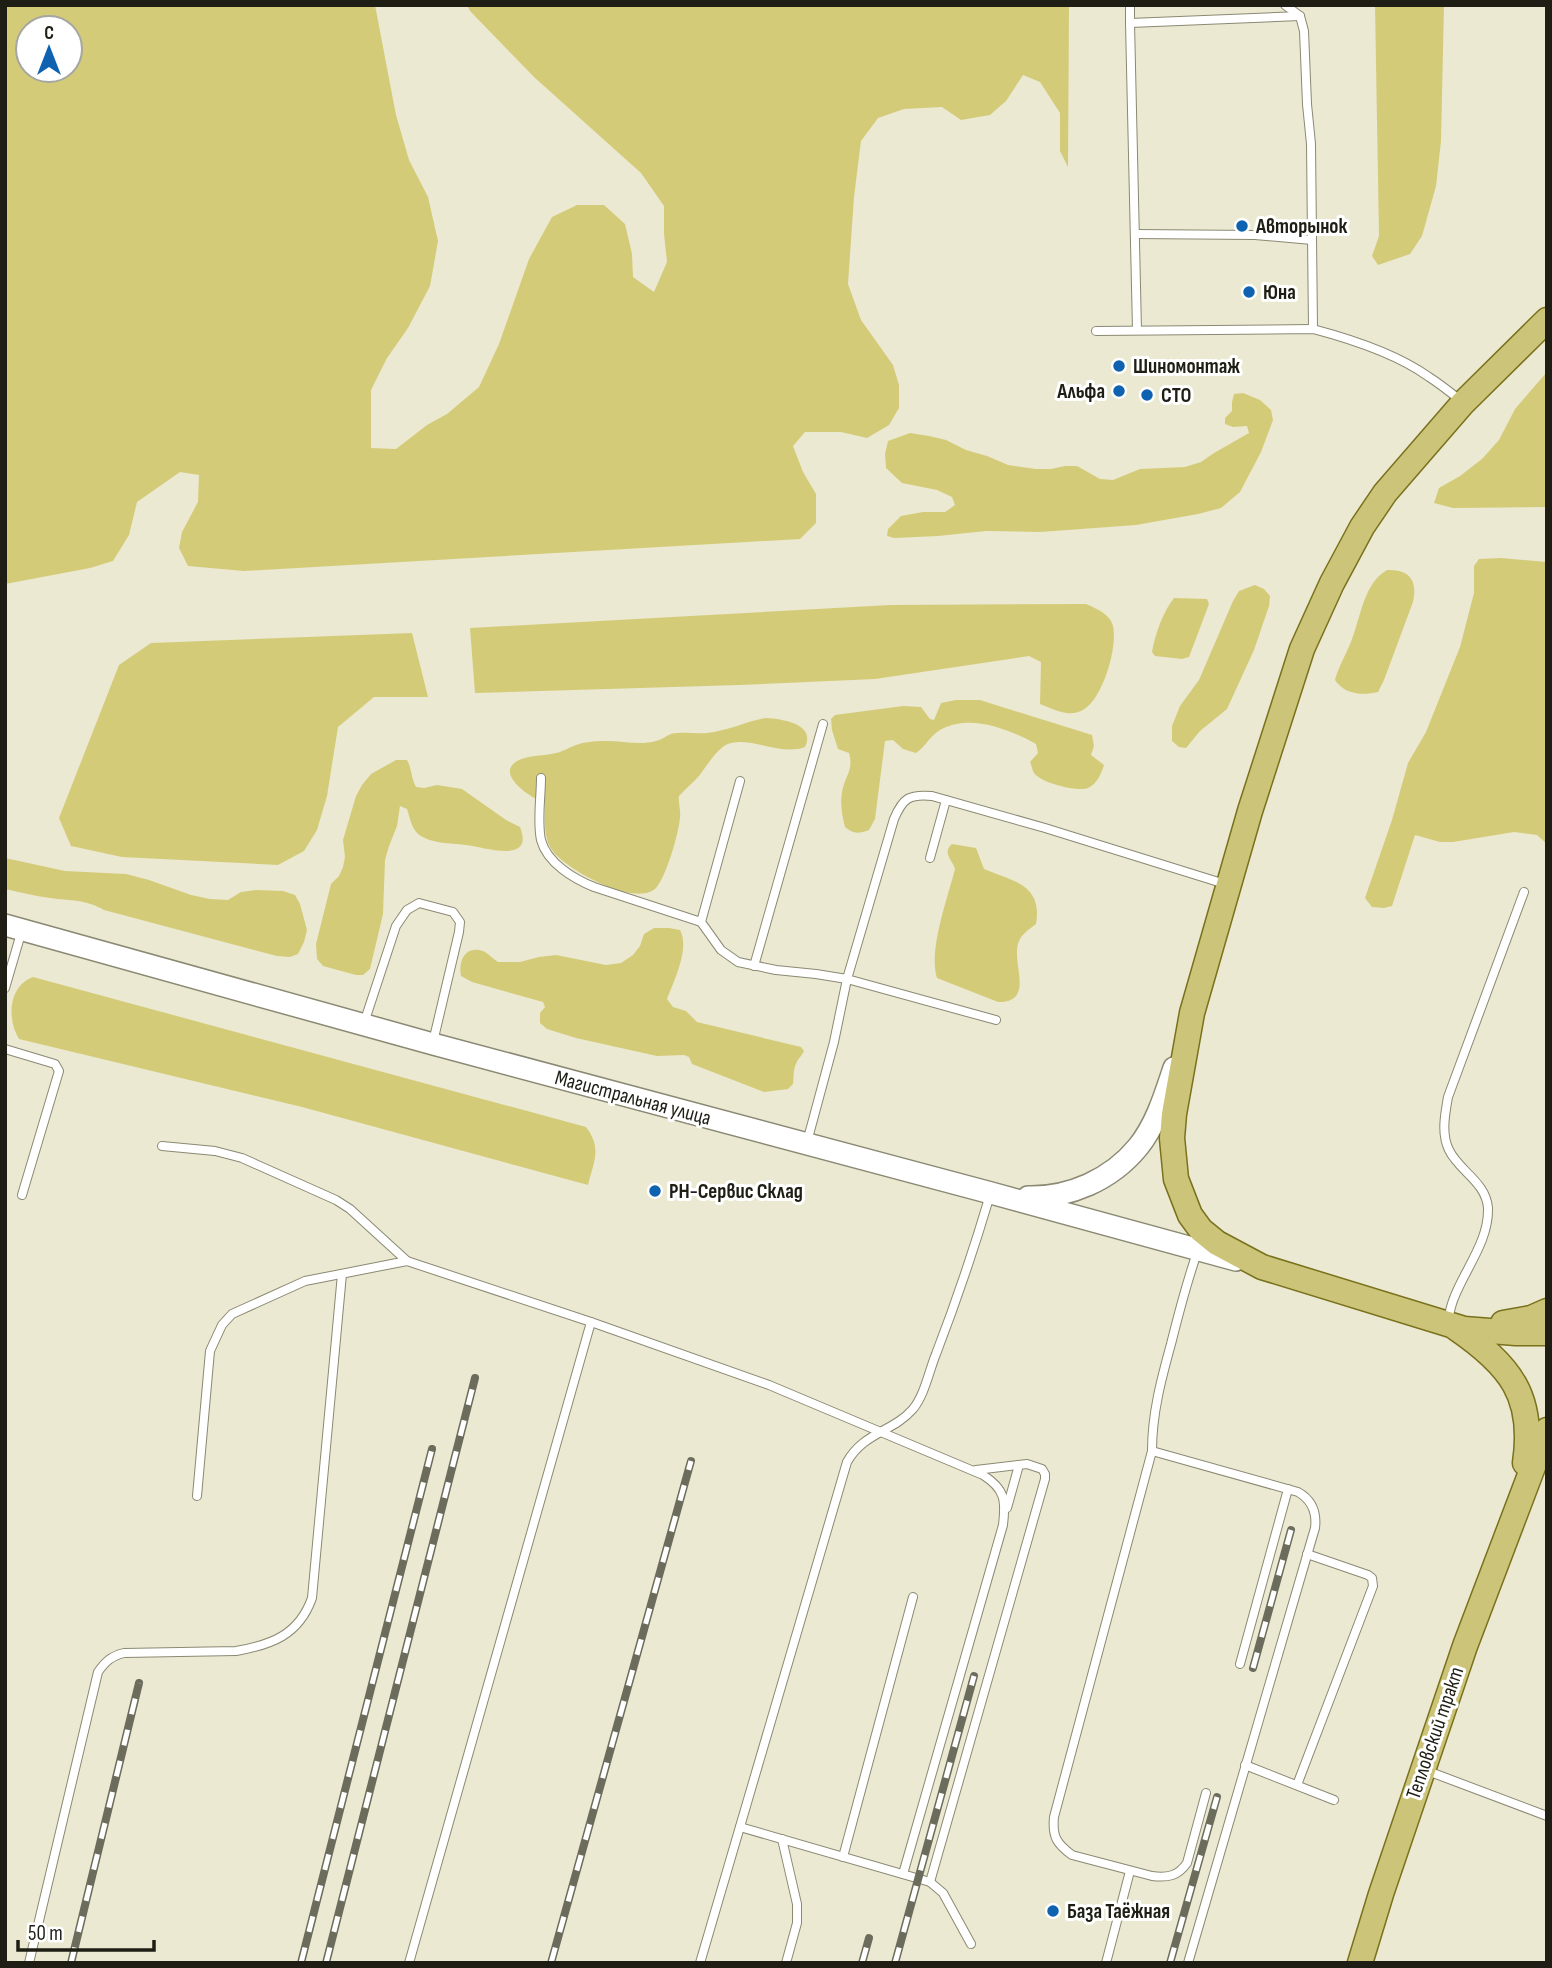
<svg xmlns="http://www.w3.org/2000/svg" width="1552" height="1968" viewBox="0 0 1552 1968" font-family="'Sofia Sans Condensed',sans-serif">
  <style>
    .green { fill: #d4cb79; fill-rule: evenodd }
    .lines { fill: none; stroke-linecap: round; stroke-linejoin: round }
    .service-casing { stroke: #8b8973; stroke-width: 10 }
    .secondary-casing { stroke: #8b8973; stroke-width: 24 }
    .primary-casing { stroke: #79711c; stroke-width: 27 }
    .service { stroke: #fff; stroke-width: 8 }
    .secondary { stroke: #fff; stroke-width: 21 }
    .primary { stroke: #ccc479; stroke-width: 24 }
    .rail-casing { stroke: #6c6c5d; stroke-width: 8 }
    .rail { stroke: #fff; stroke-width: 5; stroke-dasharray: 16; stroke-linecap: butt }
    .poi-dot { fill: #0f62b0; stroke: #fff; stroke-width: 2.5 }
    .labels { text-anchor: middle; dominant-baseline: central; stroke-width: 6; stroke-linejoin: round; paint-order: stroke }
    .poi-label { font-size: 21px; font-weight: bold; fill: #1e1e15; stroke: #fff; text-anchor: start }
    .street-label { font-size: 21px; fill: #1e1e15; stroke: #fff }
  </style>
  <rect width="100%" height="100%" fill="#ebe9d1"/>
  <!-- green -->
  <g class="green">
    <path d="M 5,5 L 375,5 L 396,115 L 409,160 L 428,197 L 438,241 L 430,286 L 408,328 L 387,358 L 371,390 L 371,448 L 396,449 L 427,425 L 447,414 L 479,387 L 499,344 L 529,259 L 552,217 L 577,205 L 604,205 L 625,224 L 632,254 L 633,277 L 654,292 L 667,262 L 664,234 L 664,206 L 641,173 L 534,77 L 470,11 L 467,5 L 1069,5 L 1068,167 L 1060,151 L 1060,113 L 1040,82 L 1023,75 L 1006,101 L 990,115 L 961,120 L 942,107 L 904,109 L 878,118 L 861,141 L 854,197 L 848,284 L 861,320 L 893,365 L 899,385 L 899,408 L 889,425 L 867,438 L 841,432 L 805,432 L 793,446 L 803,472 L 816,494 L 816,523 L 800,539 L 244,571 L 188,566 L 179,548 L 182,532 L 198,502 L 199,475 L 180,472 L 137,502 L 129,535 L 113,561 L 90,568 L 5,584 ZM 28,28 L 70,28 L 70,70 L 28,70 Z"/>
    <path d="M 1375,5 L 1444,5 L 1441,141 L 1436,186 L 1422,236 L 1410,254 L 1378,265 L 1372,256 L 1379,236 Z"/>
    <path d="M 1547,372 L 1547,507 L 1453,508 L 1434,503 L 1439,488 L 1460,476 L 1482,459 L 1499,440 L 1515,409 Z"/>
    <path d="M 1243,393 L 1260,400 L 1271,410 L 1273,420 L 1261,452 L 1240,492 L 1221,508 L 1198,514 L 1136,525 L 1040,532 L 986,531 L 938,536 L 894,538 L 887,536 L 888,529 L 901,516 L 923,512 L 945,512 L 955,505 L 952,497 L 937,490 L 902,483 L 886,468 L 885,454 L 888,441 L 910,433 L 929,436 L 946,440 L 966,450 L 987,456 L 1008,465 L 1036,469 L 1051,469 L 1065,466 L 1077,466 L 1100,479 L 1113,480 L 1140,469 L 1185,467 L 1201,462 L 1214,453 L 1249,433 L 1247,426 L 1233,427 L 1225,424 L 1225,418 L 1232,411 L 1232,402 L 1234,394 Z"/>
    <path d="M 1501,558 L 1547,562 L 1547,844 L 1537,835 L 1514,832 L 1453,842 L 1440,842 L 1415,835 L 1392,906 L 1384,908 L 1372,907 L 1365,898 L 1392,820 L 1408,763 L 1426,732 L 1460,647 L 1474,593 L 1474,566 L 1479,559 Z"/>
    <path d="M 1387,570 C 1409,569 1418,580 1413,602 L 1384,680 L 1378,692 C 1362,696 1344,694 1335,680 C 1339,665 1347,653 1352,639 C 1361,616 1364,583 1387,570 Z"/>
    <path d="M 1255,585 L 1264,589 L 1270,596 L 1269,606 L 1254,650 L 1227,709 L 1200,731 L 1186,748 L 1179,747 L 1172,741 L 1172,726 L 1180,706 L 1199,680 L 1233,601 L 1239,591 Z"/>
    <path d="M 1174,598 L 1207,599 L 1209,604 L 1189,657 L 1182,659 L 1155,656 L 1152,652 C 1155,634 1163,612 1174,598 Z"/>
    <path d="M 1086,604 C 1095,608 1108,613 1112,623 C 1120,643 1102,703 1081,711 C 1067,717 1053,709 1040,704 L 1041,662 L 1029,656 L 875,679 L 739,685 L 475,693 L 470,628 L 890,605 Z"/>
    <path d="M 412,633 L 428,697 L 374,697 L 338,727 L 327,796 L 317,830 L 304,851 L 278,865 L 122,857 L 71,846 L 59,818 L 119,665 L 151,643 Z"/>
    <path d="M 956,700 L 980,700 L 1092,735 L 1094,746 L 1091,755 L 1104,765 C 1101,774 1097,784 1088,788 C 1077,792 1041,783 1034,773 C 1032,770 1032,766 1030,762 L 1038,753 L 1036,744 C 1009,729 969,713 940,730 C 930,736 925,747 916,753 L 903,749 L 893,740 L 885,741 L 875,819 L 869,830 C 858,834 853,834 845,827 C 842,816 840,803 842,792 C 845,775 854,771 849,753 L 838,749 L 832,730 L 831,719 L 835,715 L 903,706 L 921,707 L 930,719 L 934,720 L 941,703 Z"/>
    <path d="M 766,718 C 783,719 816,724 805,747 C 780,757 745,733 724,746 C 714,753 706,767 699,776 C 693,783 685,789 679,796 C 678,803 681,810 680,817 C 679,833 666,877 656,888 C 636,908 566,870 552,850 C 543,837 545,819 545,803 C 532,799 492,773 519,760 C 529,755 544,756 556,753 C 563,752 569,747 576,745 C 584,742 594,741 602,741 C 620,740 639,746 656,741 C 661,740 666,736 671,734 C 685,731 700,735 714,732 C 732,729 748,721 766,718 Z"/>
    <path d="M 396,760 L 407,760 C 412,769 411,778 416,787 L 424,788 L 437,785 L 462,789 L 506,820 L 520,827 C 535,865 484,847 466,845 C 450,843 431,844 418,834 C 411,827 410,818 407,809 L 400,806 L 397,826 L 389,846 L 385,860 L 383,914 L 370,969 L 363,975 L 356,975 L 323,966 L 317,959 L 316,944 L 331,884 L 339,876 L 343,867 L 345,857 L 343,840 L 356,796 L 362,785 L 371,774 Z"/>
    <path d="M 952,844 L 976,848 L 984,869 C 1012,881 1043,884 1036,924 C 1031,928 1023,933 1020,939 C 1008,960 1038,1002 998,1002 L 937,978 C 928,951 948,897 955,869 C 952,859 942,853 952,844 Z"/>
    <path d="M 5,858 L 65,871 L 126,874 L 149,880 L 191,895 L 210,899 L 228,900 L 241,892 L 256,890 L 283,891 L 295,895 L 300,904 L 307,930 L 304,942 L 298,954 L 290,957 L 277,956 L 104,910 C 85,899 71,901 50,898 C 35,896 20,892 5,889 Z"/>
    <path d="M 654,928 L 669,928 L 680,930 C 690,948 674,981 667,999 L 673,1007 L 686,1011 L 697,1022 L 801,1047 L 804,1051 C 802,1056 798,1058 796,1064 C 793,1070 794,1077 793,1084 L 788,1089 L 764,1092 L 692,1064 L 689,1057 L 684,1055 L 657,1056 L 576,1038 L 547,1029 L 540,1023 L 540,1013 L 545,1007 L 543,1002 L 472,982 L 461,976 C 458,961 465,945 483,951 C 488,953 493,959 498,962 L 520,962 L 539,957 L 556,955 L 606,965 L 621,963 L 633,955 L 640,946 L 644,934 Z"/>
    <path d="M 33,977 L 586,1127 C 602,1148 594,1161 588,1185 L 302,1107 L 19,1039 C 7,1020 8,986 33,977 Z"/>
  </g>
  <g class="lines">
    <defs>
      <g id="service">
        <path d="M 1130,5 L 1130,23 L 1300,16"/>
        <path d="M 1285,5 L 1300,16 L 1304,31 L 1307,104 L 1311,144 L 1313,329"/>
        <path d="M 1130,23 L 1137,330"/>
        <path d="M 1135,234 L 1255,235 L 1312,240"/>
        <path d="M 1096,331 L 1313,329 C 1351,339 1397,354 1429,377 C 1440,384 1450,392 1460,400"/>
        <path d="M 541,778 C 541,798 537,821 541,840 C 547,863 574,879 594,887 L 701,922"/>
        <path d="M 740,781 L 701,922 L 721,950 L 738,962 L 776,970 L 816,974 L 847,979 L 996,1020"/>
        <path d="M 930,858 L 946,800"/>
        <path d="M 754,966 L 823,724"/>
        <path d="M 5,988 L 22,930"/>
        <path d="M 364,1023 L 396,926 L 407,910 L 419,903 L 453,912 L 460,922 L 459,932 L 433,1042"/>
        <path d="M 5,1049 L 55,1064 L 59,1071 L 22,1195"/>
        <path d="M 807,1142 L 834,1042 L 847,979 L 894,819 C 903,798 909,794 932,796 L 1045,828 L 1225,884"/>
        <path d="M 162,1146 L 215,1151 L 242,1158 L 336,1200 L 350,1209 L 407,1261"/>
        <path d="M 1198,1250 C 1187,1281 1179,1312 1171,1344 C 1161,1380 1152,1414 1152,1451 L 1054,1817 C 1052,1837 1057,1844 1072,1855 L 1152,1876 C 1168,1878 1178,1876 1187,1863 L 1206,1793"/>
        <path d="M 1448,1319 C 1450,1312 1451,1305 1454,1298 C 1465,1269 1489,1241 1488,1208 C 1486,1182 1459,1171 1449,1150 C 1441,1134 1445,1114 1448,1097 L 1524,892"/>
        <path d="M 1152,1451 L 1298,1492 C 1312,1500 1317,1512 1315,1528 L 1188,1963"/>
        <path d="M 197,1496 L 210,1351 L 222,1325 L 232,1314 L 305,1281 L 407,1261 L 591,1322 L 769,1385 L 983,1475 C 1005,1489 1006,1500 1003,1525 L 903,1874"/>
        <path d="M 1007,1508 L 1019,1465"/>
        <path d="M 1240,1664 L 1288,1489"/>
        <path d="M 1245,1765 L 1334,1800"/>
        <path d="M 1425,1770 L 1547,1816"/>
        <path d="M 1297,1785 L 1373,1586 L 1372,1578 L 1368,1575 L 1307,1554"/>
        <path d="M 740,1827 L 930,1882 L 943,1893 L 971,1944"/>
        <path d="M 782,1839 L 797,1904 L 797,1923 L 786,1963"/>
        <path d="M 843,1857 L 913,1597"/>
        <path d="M 930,1882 L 1045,1479 L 1045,1474 L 1042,1469 L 1027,1464 L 976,1470"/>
        <path d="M 29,1963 L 98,1672 C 105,1662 111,1656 124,1653 L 236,1651 C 271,1645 299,1635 312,1598 L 342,1274"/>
        <path d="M 409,1963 L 591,1322"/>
        <path d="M 700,1963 L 847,1462 C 864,1432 893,1432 913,1409 C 925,1394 929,1371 936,1354 C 956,1302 974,1249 990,1195"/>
        <path d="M 1106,1963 L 1130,1871"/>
      </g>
      <g id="secondary">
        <path d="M 5,925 L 433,1044 L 991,1193 L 1236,1260"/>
        <path d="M 1028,1197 C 1069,1198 1111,1180 1138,1147 C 1156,1125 1165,1095 1174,1068"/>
      </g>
      <g id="primary">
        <path d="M 1547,320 L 1463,403 L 1385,493 L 1362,527 L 1332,583 L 1302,649 L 1250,811 L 1192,1013 L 1174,1114 L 1172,1138 L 1176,1179 L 1190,1215 L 1201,1230 L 1217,1243 L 1262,1267 L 1464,1329 L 1516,1333 L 1547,1333"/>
        <path d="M 1503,1323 L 1531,1318 L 1547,1311"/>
        <path d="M 1456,1328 C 1510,1365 1535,1396 1525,1463"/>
        <path d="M 1360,1963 L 1381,1894 L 1465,1646 L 1547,1430"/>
      </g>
    </defs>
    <!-- service casing -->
    <use href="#service" class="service-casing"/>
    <!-- secondary casing -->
    <use href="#secondary" class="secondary-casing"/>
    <!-- primary casing -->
    <use href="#primary" class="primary-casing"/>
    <!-- service -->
    <use href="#service" class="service"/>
    <!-- secondary -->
    <use href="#secondary" class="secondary"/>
    <!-- primary -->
    <use href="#primary" class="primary"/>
    <defs>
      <g id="rail">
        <path d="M 1253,1668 L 1291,1530"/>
        <path d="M 71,1963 L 139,1683"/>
        <path d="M 301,1963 L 432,1449"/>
        <path d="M 326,1963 L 475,1378"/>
        <path d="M 551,1963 L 691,1461"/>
        <path d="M 862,1963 L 869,1938"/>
        <path d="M 895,1963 L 974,1676"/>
        <path d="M 1170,1963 L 1217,1797"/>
      </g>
    </defs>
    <!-- rail casing -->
    <use href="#rail" class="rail-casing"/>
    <!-- rail -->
    <use href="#rail" class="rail"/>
  </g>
  <!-- markers -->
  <g class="poi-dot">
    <circle cx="1242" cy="226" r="7"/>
    <circle cx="1249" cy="292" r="7"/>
    <circle cx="1119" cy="366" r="7"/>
    <circle cx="1119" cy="391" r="7"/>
    <circle cx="1147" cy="395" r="7"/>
    <circle cx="655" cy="1191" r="7"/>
    <circle cx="1053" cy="1911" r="7"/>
  </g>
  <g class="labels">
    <!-- poi labels -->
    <g class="poi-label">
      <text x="1256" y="226">Авторынок</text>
      <text x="1263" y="292">Юна</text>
      <text x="1133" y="366">Шиномонтаж</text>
      <text x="1105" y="391" text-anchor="end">Альфа</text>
      <text x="1161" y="395">СТО</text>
      <text x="669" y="1191">РН-Сервис Cклад</text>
      <text x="1067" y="1911">База Таёжная</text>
    </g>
    <!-- street labels -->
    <g class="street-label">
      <text transform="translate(633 1098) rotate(15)">Магистральная улица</text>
      <text transform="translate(1435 1733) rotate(-71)">Тепловский тракт</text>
    </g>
  </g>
  <!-- border -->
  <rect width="1552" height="1968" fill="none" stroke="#1e1e15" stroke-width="14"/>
  <!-- north arrow -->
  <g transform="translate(49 49)"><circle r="33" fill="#ffffff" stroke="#a5a5a1" stroke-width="2"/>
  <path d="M0-5L12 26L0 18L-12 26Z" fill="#0f62b0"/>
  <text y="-10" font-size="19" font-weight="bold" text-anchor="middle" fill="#1e1e15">С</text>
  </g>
  <!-- scale -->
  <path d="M18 1940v10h136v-10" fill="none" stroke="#1e1e15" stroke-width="3.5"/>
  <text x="28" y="1940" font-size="21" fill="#1e1e15" stroke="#ffffff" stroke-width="5" paint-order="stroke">50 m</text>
</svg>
